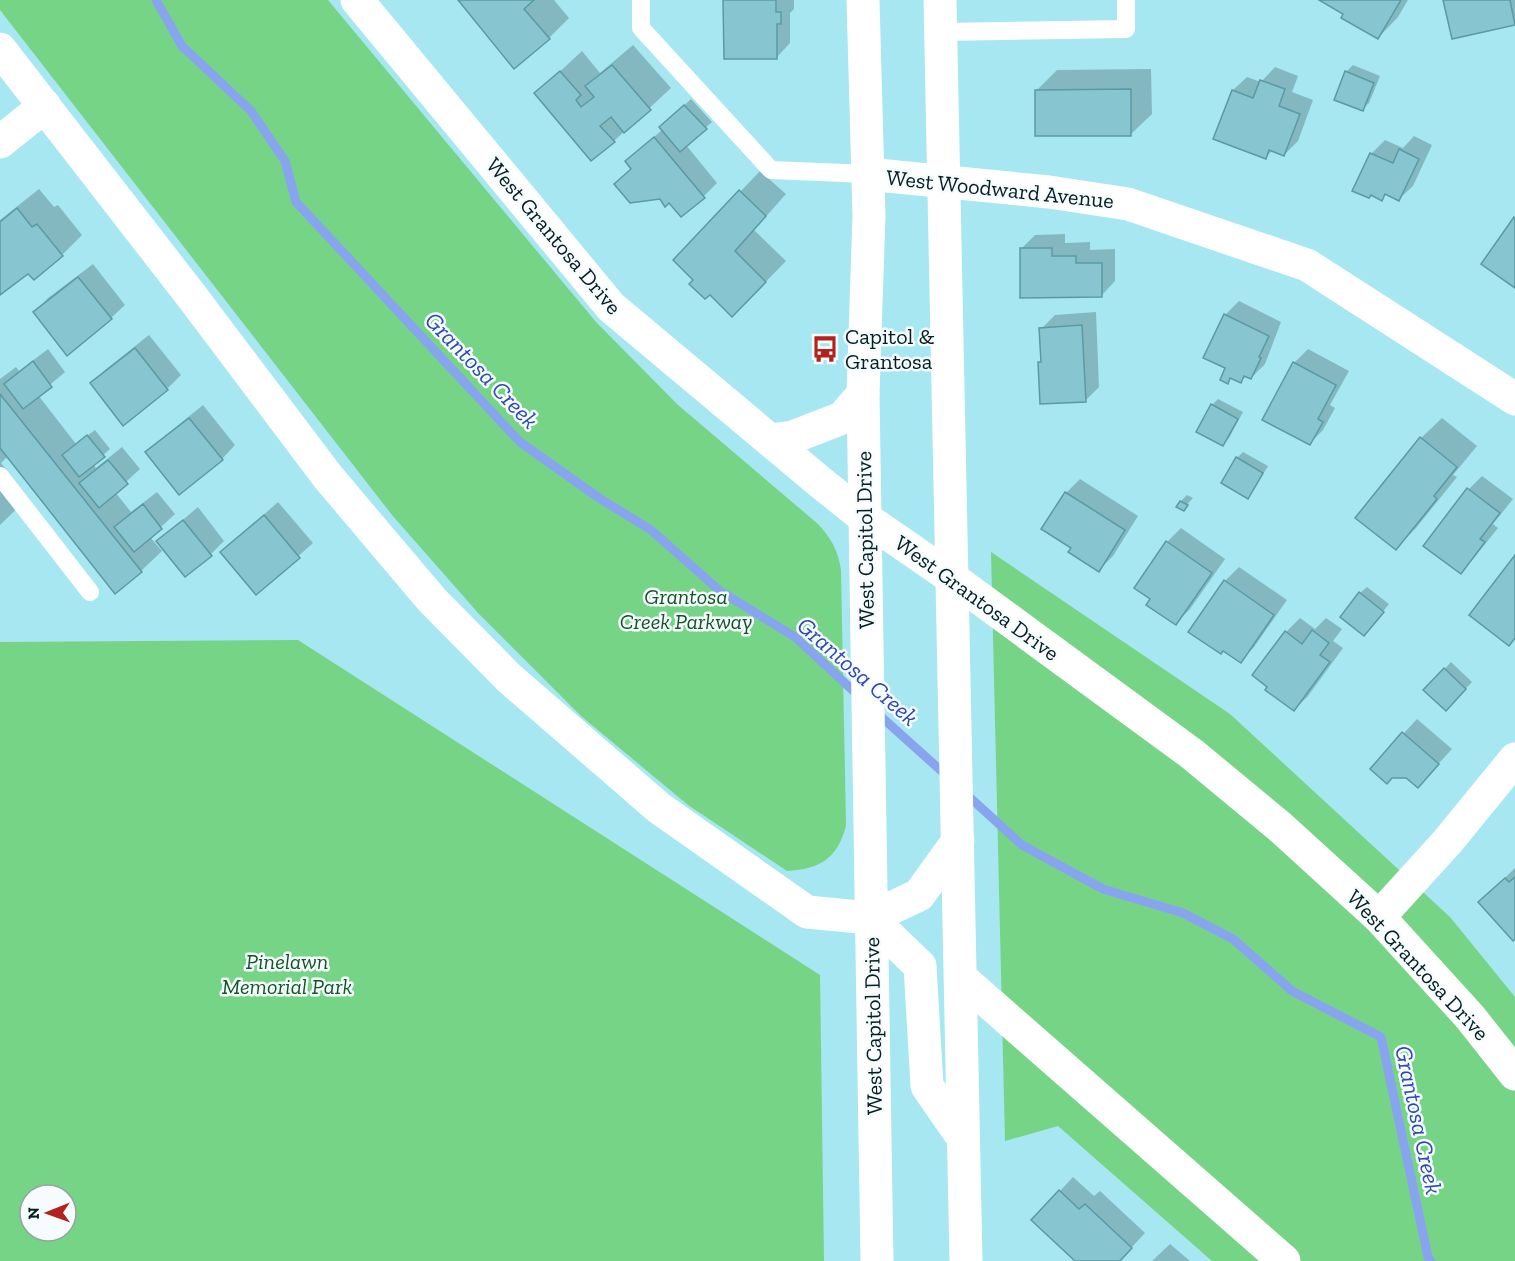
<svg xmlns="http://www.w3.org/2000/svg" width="1515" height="1261" viewBox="0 0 1515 1261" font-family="'Zilla Slab',serif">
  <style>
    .green { fill: #76d486; fill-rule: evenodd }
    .shadow { fill: #0003 }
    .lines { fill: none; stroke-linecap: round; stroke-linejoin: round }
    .stream { stroke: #88a4ef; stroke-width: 9 }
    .building { fill: #87c6d0; stroke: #5b9aa3; stroke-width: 1.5 }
    .lane { stroke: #fff; stroke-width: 18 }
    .street { stroke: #fff; stroke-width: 33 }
    .secondary { stroke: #fff; stroke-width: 33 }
    .primary { stroke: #fff; stroke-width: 33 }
    .labels { text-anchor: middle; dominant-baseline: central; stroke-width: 5; stroke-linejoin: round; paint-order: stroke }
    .street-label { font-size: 22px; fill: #041e22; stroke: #f6fcfd }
    .poi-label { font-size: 22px; fill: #041e22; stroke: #f6fcfd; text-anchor: start }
    .park-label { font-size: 22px; font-style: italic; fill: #115524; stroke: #f6fcfd }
    .water-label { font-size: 24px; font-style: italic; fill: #2f49b4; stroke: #f6fcfd }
  </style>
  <rect width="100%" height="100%" fill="#a6e7f1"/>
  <!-- green -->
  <g class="green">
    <path d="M 0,0 L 328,0 L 596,322 L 678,405 L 818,524 C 831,538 838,550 841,570 L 846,826 C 837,859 820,869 787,871 L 688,805 L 581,716 L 479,614 L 392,515 L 0,10 Z"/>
    <path d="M 991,552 L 1230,714 L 1450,917 L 1515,997 L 1515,1261 L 1212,1261 L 1058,1126 L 1005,1141 Z"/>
    <path d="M 298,640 L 820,975 L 824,1261 L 0,1261 L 0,642 ZM 30,1195 L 66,1195 L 66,1231 L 30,1231 Z"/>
  </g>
  <!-- shadow -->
  <g class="shadow">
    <path d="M 459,0 L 554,0 L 569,18 L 549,38 Z"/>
    <path d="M 725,0 L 794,0 L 794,9 L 790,13 L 790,43 L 777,57 Z"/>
    <path d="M 1322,0 L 1408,0 L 1398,17 L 1378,38 L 1345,13 Z"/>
    <path d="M 1444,0 L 1515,0 L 1515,23 L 1453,37 Z"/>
    <path d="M 633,45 L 671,88 L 614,141 L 537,93 L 582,51 L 600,73 Z"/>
    <path d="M 1353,65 L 1380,76 L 1369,103 L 1362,109 L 1346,72 Z"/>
    <path d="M 1275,67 L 1298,76 L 1292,92 L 1313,100 L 1298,141 L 1284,155 L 1273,150 L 1266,157 L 1233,90 L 1247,77 L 1261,82 Z"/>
    <path d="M 1151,69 L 1152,114 L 1131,134 L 1036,91 L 1057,70 Z"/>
    <path d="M 691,99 L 712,122 L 686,145 L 717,183 L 704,196 L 632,168 L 627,161 L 663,129 L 661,127 Z"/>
    <path d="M 1414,136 L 1432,145 L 1413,186 L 1399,199 L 1387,193 L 1381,199 L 1371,194 L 1354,190 L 1372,153 L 1385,140 L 1403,148 Z"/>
    <path d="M 760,171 L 786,194 L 754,230 L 786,261 L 753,295 L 710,293 L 740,192 Z"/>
    <path d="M 39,189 L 54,207 L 58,205 L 82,235 L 62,255 L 29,271 L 0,294 L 0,220 Z"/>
    <path d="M 1065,234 L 1065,243 L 1090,242 L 1090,250 L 1115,249 L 1115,281 L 1102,295 L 1021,249 L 1035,235 Z"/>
    <path d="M 93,264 L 125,305 L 111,318 L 35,312 L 48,298 Z"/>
    <path d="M 1239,301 L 1281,322 L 1265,364 L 1251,378 L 1246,376 L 1240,382 L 1232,378 L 1227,382 L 1225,315 Z"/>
    <path d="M 1096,312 L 1099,387 L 1086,400 L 1039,363 L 1042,360 L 1041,329 L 1055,315 Z"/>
    <path d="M 149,335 L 181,375 L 167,389 L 124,424 L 92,383 L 105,370 Z"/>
    <path d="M 48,349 L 65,372 L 38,395 L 76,444 L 95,430 L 110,449 L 93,464 L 96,468 L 122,447 L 140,469 L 115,492 L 131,512 L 157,492 L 175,514 L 150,537 L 162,551 L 141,571 L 8,456 L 1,463 L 28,498 L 0,525 L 0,379 L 16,367 L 19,371 Z"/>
    <path d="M 1308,349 L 1349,371 L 1330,405 L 1335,408 L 1323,430 L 1310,443 L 1294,363 Z"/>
    <path d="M 1218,399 L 1243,412 L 1229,438 L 1223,445 L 1212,405 Z"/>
    <path d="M 203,405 L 235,445 L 222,459 L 147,452 L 161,439 Z"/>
    <path d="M 1442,418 L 1477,446 L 1453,475 L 1457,477 L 1416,528 L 1396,548 L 1421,438 Z"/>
    <path d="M 1243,452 L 1268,466 L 1254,490 L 1248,497 L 1237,458 Z"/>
    <path d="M 1482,476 L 1513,499 L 1493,524 L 1498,528 L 1474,558 L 1460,572 L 1469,489 Z"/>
    <path d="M 1080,479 L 1138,516 L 1113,556 L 1099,570 L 1073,547 L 1066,493 Z"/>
    <path d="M 1187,495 L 1193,498 L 1183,509 L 1181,501 Z"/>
    <path d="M 278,502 L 313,543 L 257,593 L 222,552 Z"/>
    <path d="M 198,507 L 224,541 L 211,554 L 158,541 Z"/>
    <path d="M 1181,528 L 1225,559 L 1190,609 L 1176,623 L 1152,599 L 1167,542 Z"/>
    <path d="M 1239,567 L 1287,600 L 1254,647 L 1241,661 L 1225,581 Z"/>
    <path d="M 1367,587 L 1389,604 L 1370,628 L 1360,593 Z"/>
    <path d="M 1300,618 L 1315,629 L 1326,618 L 1342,629 L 1333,641 L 1343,648 L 1308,696 L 1294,710 L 1286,632 Z"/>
    <path d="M 1451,662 L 1472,682 L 1446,709 L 1425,690 Z"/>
    <path d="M 1417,719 L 1452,749 L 1418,786 L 1407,777 L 1372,768 Z"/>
    <path d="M 1515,868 L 1515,937 L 1480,902 Z"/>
    <path d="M 1073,1177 L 1094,1196 L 1100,1191 L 1145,1233 L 1119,1261 L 1077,1261 L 1060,1191 Z"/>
    <path d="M 1170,1244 L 1190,1261 L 1152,1261 Z"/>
  </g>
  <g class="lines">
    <!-- stream -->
    <g class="stream">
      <path d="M 156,0 L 182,46 L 251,111 L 285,161 L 296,202 L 520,442 L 599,498 L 651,530 L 720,591 L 795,637 L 860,697"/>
      <path d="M 877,713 L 947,776"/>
      <path d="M 966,794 L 1022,845 L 1103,889 L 1183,913 L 1233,939 L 1292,991 L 1381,1037 L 1428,1257 L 1431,1261"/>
    </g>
  </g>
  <!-- building -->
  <g class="building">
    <path d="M 458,0 L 534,0 L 524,9 L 550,39 L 514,69 Z"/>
    <path d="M 723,0 L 776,0 L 776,12 L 781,12 L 781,24 L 777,24 L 777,59 L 724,59 Z"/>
    <path d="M 1319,0 L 1401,0 L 1378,39 L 1341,18 L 1343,14 Z"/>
    <path d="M 1443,0 L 1510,0 L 1515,25 L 1452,39 Z"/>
    <path d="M 612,65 L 651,110 L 624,133 L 611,117 L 600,126 L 615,142 L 591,161 L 534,93 L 560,71 L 581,95 L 576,100 L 581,107 L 594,97 L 585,86 Z"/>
    <path d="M 1345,71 L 1374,83 L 1363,111 L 1334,100 Z"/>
    <path d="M 1260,80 L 1285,89 L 1279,106 L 1300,114 L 1284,156 L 1269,150 L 1266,159 L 1213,139 L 1232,90 L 1253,98 Z"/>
    <path d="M 1131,89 L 1131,136 L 1035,136 L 1035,90 Z"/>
    <path d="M 684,105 L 707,129 L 680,152 L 659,127 Z"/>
    <path d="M 654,137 L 705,198 L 681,217 L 669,203 L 665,207 L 660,199 L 630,203 L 614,184 L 631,169 L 625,161 Z"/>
    <path d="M 1399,149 L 1419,159 L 1399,201 L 1385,194 L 1382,201 L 1371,195 L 1369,198 L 1352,191 L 1370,153 L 1393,163 Z"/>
    <path d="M 739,190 L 766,216 L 735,251 L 766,282 L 732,317 L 710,295 L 705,299 L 689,284 L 693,280 L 673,260 Z"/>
    <path d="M 17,208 L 32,227 L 37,224 L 63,256 L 34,280 L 28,274 L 0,295 L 0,222 Z"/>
    <path d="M 1514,217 L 1515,218 L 1515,288 L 1481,264 Z"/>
    <path d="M 1020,248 L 1052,248 L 1052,256 L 1076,256 L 1076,263 L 1102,263 L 1102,297 L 1020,298 Z"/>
    <path d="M 78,277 L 112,319 L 67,356 L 33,312 Z"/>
    <path d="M 1224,314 L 1269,336 L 1259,357 L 1261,358 L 1251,379 L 1244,376 L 1241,383 L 1230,378 L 1228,384 L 1220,380 L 1225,368 L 1203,358 Z"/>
    <path d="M 1082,325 L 1086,402 L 1040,404 L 1038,362 L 1041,362 L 1039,328 Z"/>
    <path d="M 135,348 L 168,390 L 123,426 L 90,383 Z"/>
    <path d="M 33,361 L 52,387 L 23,409 L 4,384 Z"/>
    <path d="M 1293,362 L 1336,385 L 1318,419 L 1323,422 L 1310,445 L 1262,420 Z"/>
    <path d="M 0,394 L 142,572 L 115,594 L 0,448 Z"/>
    <path d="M 1211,404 L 1238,419 L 1223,446 L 1196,432 Z"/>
    <path d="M 189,418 L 223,460 L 179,495 L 145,452 Z"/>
    <path d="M 87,435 L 105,457 L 79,477 L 62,455 Z"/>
    <path d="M 1420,437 L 1457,467 L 1434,496 L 1437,499 L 1396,550 L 1355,518 Z"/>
    <path d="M 1236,457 L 1263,473 L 1248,499 L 1221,483 Z"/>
    <path d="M 108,460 L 128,484 L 99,508 L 79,483 Z"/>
    <path d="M 1467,488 L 1500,513 L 1480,539 L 1485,542 L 1461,574 L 1423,546 Z"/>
    <path d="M 1065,492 L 1125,530 L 1099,572 L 1068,552 L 1071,548 L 1041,529 Z"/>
    <path d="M 1180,501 L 1188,505 L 1184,511 L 1176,507 Z"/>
    <path d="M 143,504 L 162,529 L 134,552 L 114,527 Z"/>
    <path d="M 264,515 L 300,558 L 256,595 L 220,552 Z"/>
    <path d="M 183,520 L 212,556 L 185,577 L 156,541 Z"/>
    <path d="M 1166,541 L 1212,573 L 1176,625 L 1146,605 L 1150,599 L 1134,588 Z"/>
    <path d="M 1515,555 L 1515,638 L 1509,646 L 1469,615 Z"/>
    <path d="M 1224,580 L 1274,615 L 1241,663 L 1223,651 L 1221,654 L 1188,632 Z"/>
    <path d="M 1359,592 L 1384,612 L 1364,636 L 1340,617 Z"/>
    <path d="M 1312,630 L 1329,643 L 1320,655 L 1330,662 L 1294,711 L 1265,690 L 1267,687 L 1252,675 L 1285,631 L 1302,644 Z"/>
    <path d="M 1444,668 L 1466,689 L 1446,711 L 1423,690 Z"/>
    <path d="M 1402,732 L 1439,764 L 1418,788 L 1406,778 L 1392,778 L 1387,784 L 1370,769 Z"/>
    <path d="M 1515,877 L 1515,939 L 1513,941 L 1478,902 L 1505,878 L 1509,882 Z"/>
    <path d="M 1059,1190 L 1079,1209 L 1085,1204 L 1132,1248 L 1120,1261 L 1075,1261 L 1031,1220 Z"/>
  </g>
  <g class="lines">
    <!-- lane -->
    <g class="lane">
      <path d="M 641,0 L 641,28 L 771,170 L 867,174"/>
      <path d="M 941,32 L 1126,29 L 1126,0"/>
      <path d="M 0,476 L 90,592"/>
    </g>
    <!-- street -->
    <g class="street">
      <path d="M 0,142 L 45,106"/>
      <path d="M 867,174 L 1049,192 L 1128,204 L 1307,265 L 1515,399"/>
      <path d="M 952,578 L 1192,754 L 1279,826 L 1379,917 L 1470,1017 L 1515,1074"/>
      <path d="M 1379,917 L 1448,841 L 1515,759"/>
      <path d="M 961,978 L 1284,1261"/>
    </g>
    <!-- secondary -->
    <g class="secondary">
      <path d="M 357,0 L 611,307 L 820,482 L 865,518 L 952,578"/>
      <path d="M 0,49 L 193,298 L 328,477 L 432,600 L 509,678 L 659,808 L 807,912 L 870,918"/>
    </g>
    <!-- primary -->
    <g class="primary">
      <path d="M 863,0 L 869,216 L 863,394 L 877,1261"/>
      <path d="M 940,0 L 966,1261"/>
      <path d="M 770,440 L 793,437 L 842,418 L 863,394"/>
      <path d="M 870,918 L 920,966 L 927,1086 L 963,1138"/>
      <path d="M 870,918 L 919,895 L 958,841"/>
    </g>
  </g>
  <!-- icons -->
  <defs>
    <symbol id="bus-bare" viewBox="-9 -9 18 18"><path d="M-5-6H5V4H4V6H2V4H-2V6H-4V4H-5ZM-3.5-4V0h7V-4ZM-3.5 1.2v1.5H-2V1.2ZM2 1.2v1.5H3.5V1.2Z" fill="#b2231d" stroke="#f6fcfd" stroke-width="2.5" paint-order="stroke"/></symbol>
  </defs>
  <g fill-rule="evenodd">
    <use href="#bus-bare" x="806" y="330" width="38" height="38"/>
  </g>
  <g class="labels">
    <!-- street labels -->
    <g class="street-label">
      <text transform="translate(1000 189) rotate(6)">West Woodward Avenue</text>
      <text transform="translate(554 236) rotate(50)">West Grantosa Drive</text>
      <text transform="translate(865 540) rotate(-91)">West Capitol Drive</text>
      <text transform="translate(977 598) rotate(36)">West Grantosa Drive</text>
      <text transform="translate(1418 965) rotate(47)">West Grantosa Drive</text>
      <text transform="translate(873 1026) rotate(-91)">West Capitol Drive</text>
    </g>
    <!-- poi labels -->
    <g class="poi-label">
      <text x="845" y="336">Capitol &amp;<tspan x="845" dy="25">Grantosa</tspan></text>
    </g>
    <!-- park labels -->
    <g class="park-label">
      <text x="686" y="596">Grantosa<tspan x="686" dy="25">Creek Parkway</tspan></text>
      <text x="287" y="961">Pinelawn<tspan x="287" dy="25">Memorial Park</tspan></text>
    </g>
    <!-- water labels -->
    <g class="water-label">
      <text transform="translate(482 370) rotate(46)">Grantosa Creek</text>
      <text transform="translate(858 671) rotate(41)">Grantosa Creek</text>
      <text transform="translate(1419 1120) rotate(78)">Grantosa Creek</text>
    </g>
  </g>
  <!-- north arrow -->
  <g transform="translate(48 1213) rotate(269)"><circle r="28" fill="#f6fcfd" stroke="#95a3a5" stroke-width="1.5"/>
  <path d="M0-4.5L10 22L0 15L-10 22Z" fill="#b2231d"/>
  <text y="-9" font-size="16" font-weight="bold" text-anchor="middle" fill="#041e22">N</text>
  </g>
</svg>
